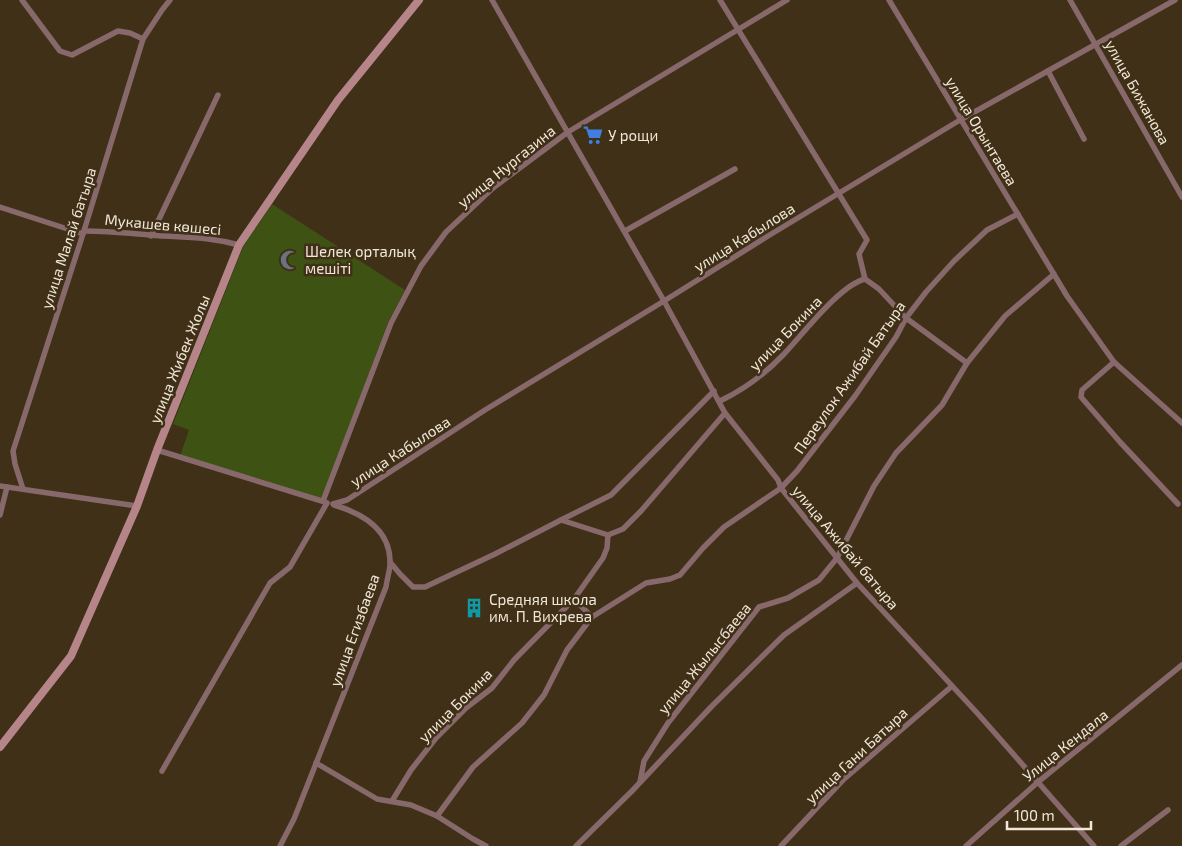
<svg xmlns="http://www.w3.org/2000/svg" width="1182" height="846" viewBox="0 0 1182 846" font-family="'Exo 2',sans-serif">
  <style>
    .green { fill: #3e5214 }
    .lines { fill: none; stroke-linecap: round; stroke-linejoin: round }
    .minor { stroke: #87686b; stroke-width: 5.5 }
    .secondary { stroke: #b6858a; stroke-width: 8 }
    .labels { text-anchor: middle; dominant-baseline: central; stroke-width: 5; stroke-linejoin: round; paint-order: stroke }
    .street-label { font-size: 15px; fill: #f1e7d8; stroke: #3f3017 }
    .poi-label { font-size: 15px; fill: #f1e7d8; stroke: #3f3017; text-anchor: start }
  </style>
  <rect width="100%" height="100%" fill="#3f3017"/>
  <!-- green -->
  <path class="green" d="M 272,204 L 405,290 L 388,322 L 322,500 L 180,456 L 189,430 L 173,424 L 243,247 Z"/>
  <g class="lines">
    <!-- minor -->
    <g class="minor">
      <path d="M 22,0 L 60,51 L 72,55 L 118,31 L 130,33 L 143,39"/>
      <path d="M 492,0 L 664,301 L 725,413 L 778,480 L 781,488 L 857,583 L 979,715 L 1094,846"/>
      <path d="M 720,0 L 867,240 L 859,254 L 865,279 L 879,289 L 906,318 L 967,363"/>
      <path d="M 889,0 L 1067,296 L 1114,362 L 1182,423"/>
      <path d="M 1070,0 L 1182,197"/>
      <path d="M 1048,71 L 1084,139"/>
      <path d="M 0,207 L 83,234"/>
      <path d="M 84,231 C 108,231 126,233 150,235 C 182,238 208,236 239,245"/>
      <path d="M 625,231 L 735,169"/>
      <path d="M 151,236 L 218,95"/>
      <path d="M 1114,362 L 1082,390 L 1081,397 L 1120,442 L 1178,504"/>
      <path d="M 720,401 C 745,389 765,374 784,354 C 803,334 840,285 865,279"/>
      <path d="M 157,450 L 325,502"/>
      <path d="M 0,486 L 137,506"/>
      <path d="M 23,489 L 15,464 L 13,451 L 83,234 L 143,39 L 162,10 L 170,0"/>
      <path d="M 323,501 L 391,323 L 421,266 L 446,232 L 493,188 L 568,132 L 787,0"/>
      <path d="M 333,504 L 347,500 L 485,410 L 664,301 L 768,236 L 960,120 L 1175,0"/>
      <path d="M 0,515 L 7,487"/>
      <path d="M 561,520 L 611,495 L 714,391"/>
      <path d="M 390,562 L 400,574 L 413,587 L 425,587 L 495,554 L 561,520 L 608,535 L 623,529 L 641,511 L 725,413"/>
      <path d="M 574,599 L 592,617"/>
      <path d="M 316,763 L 377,799 L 411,805 L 437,816 L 473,839 L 486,846"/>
      <path d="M 162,771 L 270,583 L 290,567 L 327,503"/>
      <path d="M 640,782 L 644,761 L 668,723 L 759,607 L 788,598 L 819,580 L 837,558 L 874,486 L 896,453 L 942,405 L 967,363 L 1005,316 L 1054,274"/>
      <path d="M 392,801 L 411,770 L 436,738 L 466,708 L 492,688 L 514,660 L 574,599 L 603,558 L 607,548 L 608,535"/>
      <path d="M 437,816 L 473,767 L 522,723 L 544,695 L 567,650 L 592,617 L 646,583 L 670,579 L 680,575 L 703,548 L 724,527 L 781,488 L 797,471 L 855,396 L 896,337 L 906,318 L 926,292 L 954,261 L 987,230 L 1018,214"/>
      <path d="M 280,846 L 294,819 L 386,587 C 387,578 391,568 390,560 C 389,528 361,513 334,505"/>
      <path d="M 576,846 L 632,791 L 711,707 L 784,635 L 857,583"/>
      <path d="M 781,846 L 843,780 L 952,686"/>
      <path d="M 966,846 L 1038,782 L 1182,665"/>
      <path d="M 1121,846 L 1168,810"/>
    </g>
    <!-- secondary -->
    <path class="secondary" d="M 0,747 L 71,656 L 137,506 L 157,450 L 239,245 L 338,100 L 419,0"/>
  </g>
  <!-- icons -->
  <defs>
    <symbol id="supermarket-bare" viewBox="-9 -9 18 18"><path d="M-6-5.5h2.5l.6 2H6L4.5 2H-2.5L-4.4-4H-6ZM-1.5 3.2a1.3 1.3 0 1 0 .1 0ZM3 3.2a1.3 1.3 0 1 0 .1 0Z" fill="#3f7fe0" stroke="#3f3017" stroke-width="2.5" paint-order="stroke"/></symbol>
    <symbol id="mosque-bare" viewBox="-9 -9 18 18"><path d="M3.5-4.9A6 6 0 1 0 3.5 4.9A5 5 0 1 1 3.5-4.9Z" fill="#6b7280" stroke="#3f3017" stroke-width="2.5" paint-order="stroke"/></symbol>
    <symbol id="building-bare" viewBox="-9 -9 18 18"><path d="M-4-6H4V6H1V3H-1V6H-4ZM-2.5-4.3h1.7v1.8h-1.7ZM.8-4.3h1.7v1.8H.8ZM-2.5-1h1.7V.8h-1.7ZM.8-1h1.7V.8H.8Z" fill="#0f9aa8" stroke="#3f3017" stroke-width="2.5" paint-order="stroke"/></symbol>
  </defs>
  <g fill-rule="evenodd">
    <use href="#supermarket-bare" x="579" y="121" width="28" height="28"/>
    <use href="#mosque-bare" x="276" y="246" width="28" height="28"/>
    <use href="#building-bare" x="460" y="594" width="28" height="28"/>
  </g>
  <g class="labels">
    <!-- street labels -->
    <g class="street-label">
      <text transform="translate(1138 92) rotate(61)">улица Бижанова</text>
      <text transform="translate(982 131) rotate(59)">улица Орынтаева</text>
      <text transform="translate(506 166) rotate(-39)">улица Нургазина</text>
      <text transform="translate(163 224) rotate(5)">Мукашев көшесі</text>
      <text transform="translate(744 237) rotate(-32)">улица Кабылова</text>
      <text transform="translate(68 238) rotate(-72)">улица Малай батыра</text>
      <text transform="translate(785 333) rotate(-46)">улица Бокина</text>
      <text transform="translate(179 359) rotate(-68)">улица Жибек Жолы</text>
      <text transform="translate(849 377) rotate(-55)">Переулок Ажибай Батыра</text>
      <text transform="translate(400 451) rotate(-33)">улица Кабылова</text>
      <text transform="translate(846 547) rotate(50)">улица Ажибай батыра</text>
      <text transform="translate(354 630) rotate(-70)">улица Егизбаева</text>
      <text transform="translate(704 658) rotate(-51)">улица Жылысбаева</text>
      <text transform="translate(455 705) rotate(-45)">улица Бокина</text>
      <text transform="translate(1065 745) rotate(-39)">Улица Кендала</text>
      <text transform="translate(856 755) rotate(-43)">улица Гани Батыра</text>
    </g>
    <!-- poi labels -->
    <g class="poi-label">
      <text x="608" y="135">У рощи</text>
      <text x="305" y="251">Шелек орталық<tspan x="305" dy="17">мешіті</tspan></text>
      <text x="489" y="599">Средняя школа<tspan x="489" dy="17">им. П. Вихрева</tspan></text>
    </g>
  </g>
  <!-- scale -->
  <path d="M1007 821v8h84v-8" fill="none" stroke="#f1e7d8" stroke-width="2.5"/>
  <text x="1014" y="821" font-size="15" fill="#f1e7d8" stroke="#3f3017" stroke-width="4" paint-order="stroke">100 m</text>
</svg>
